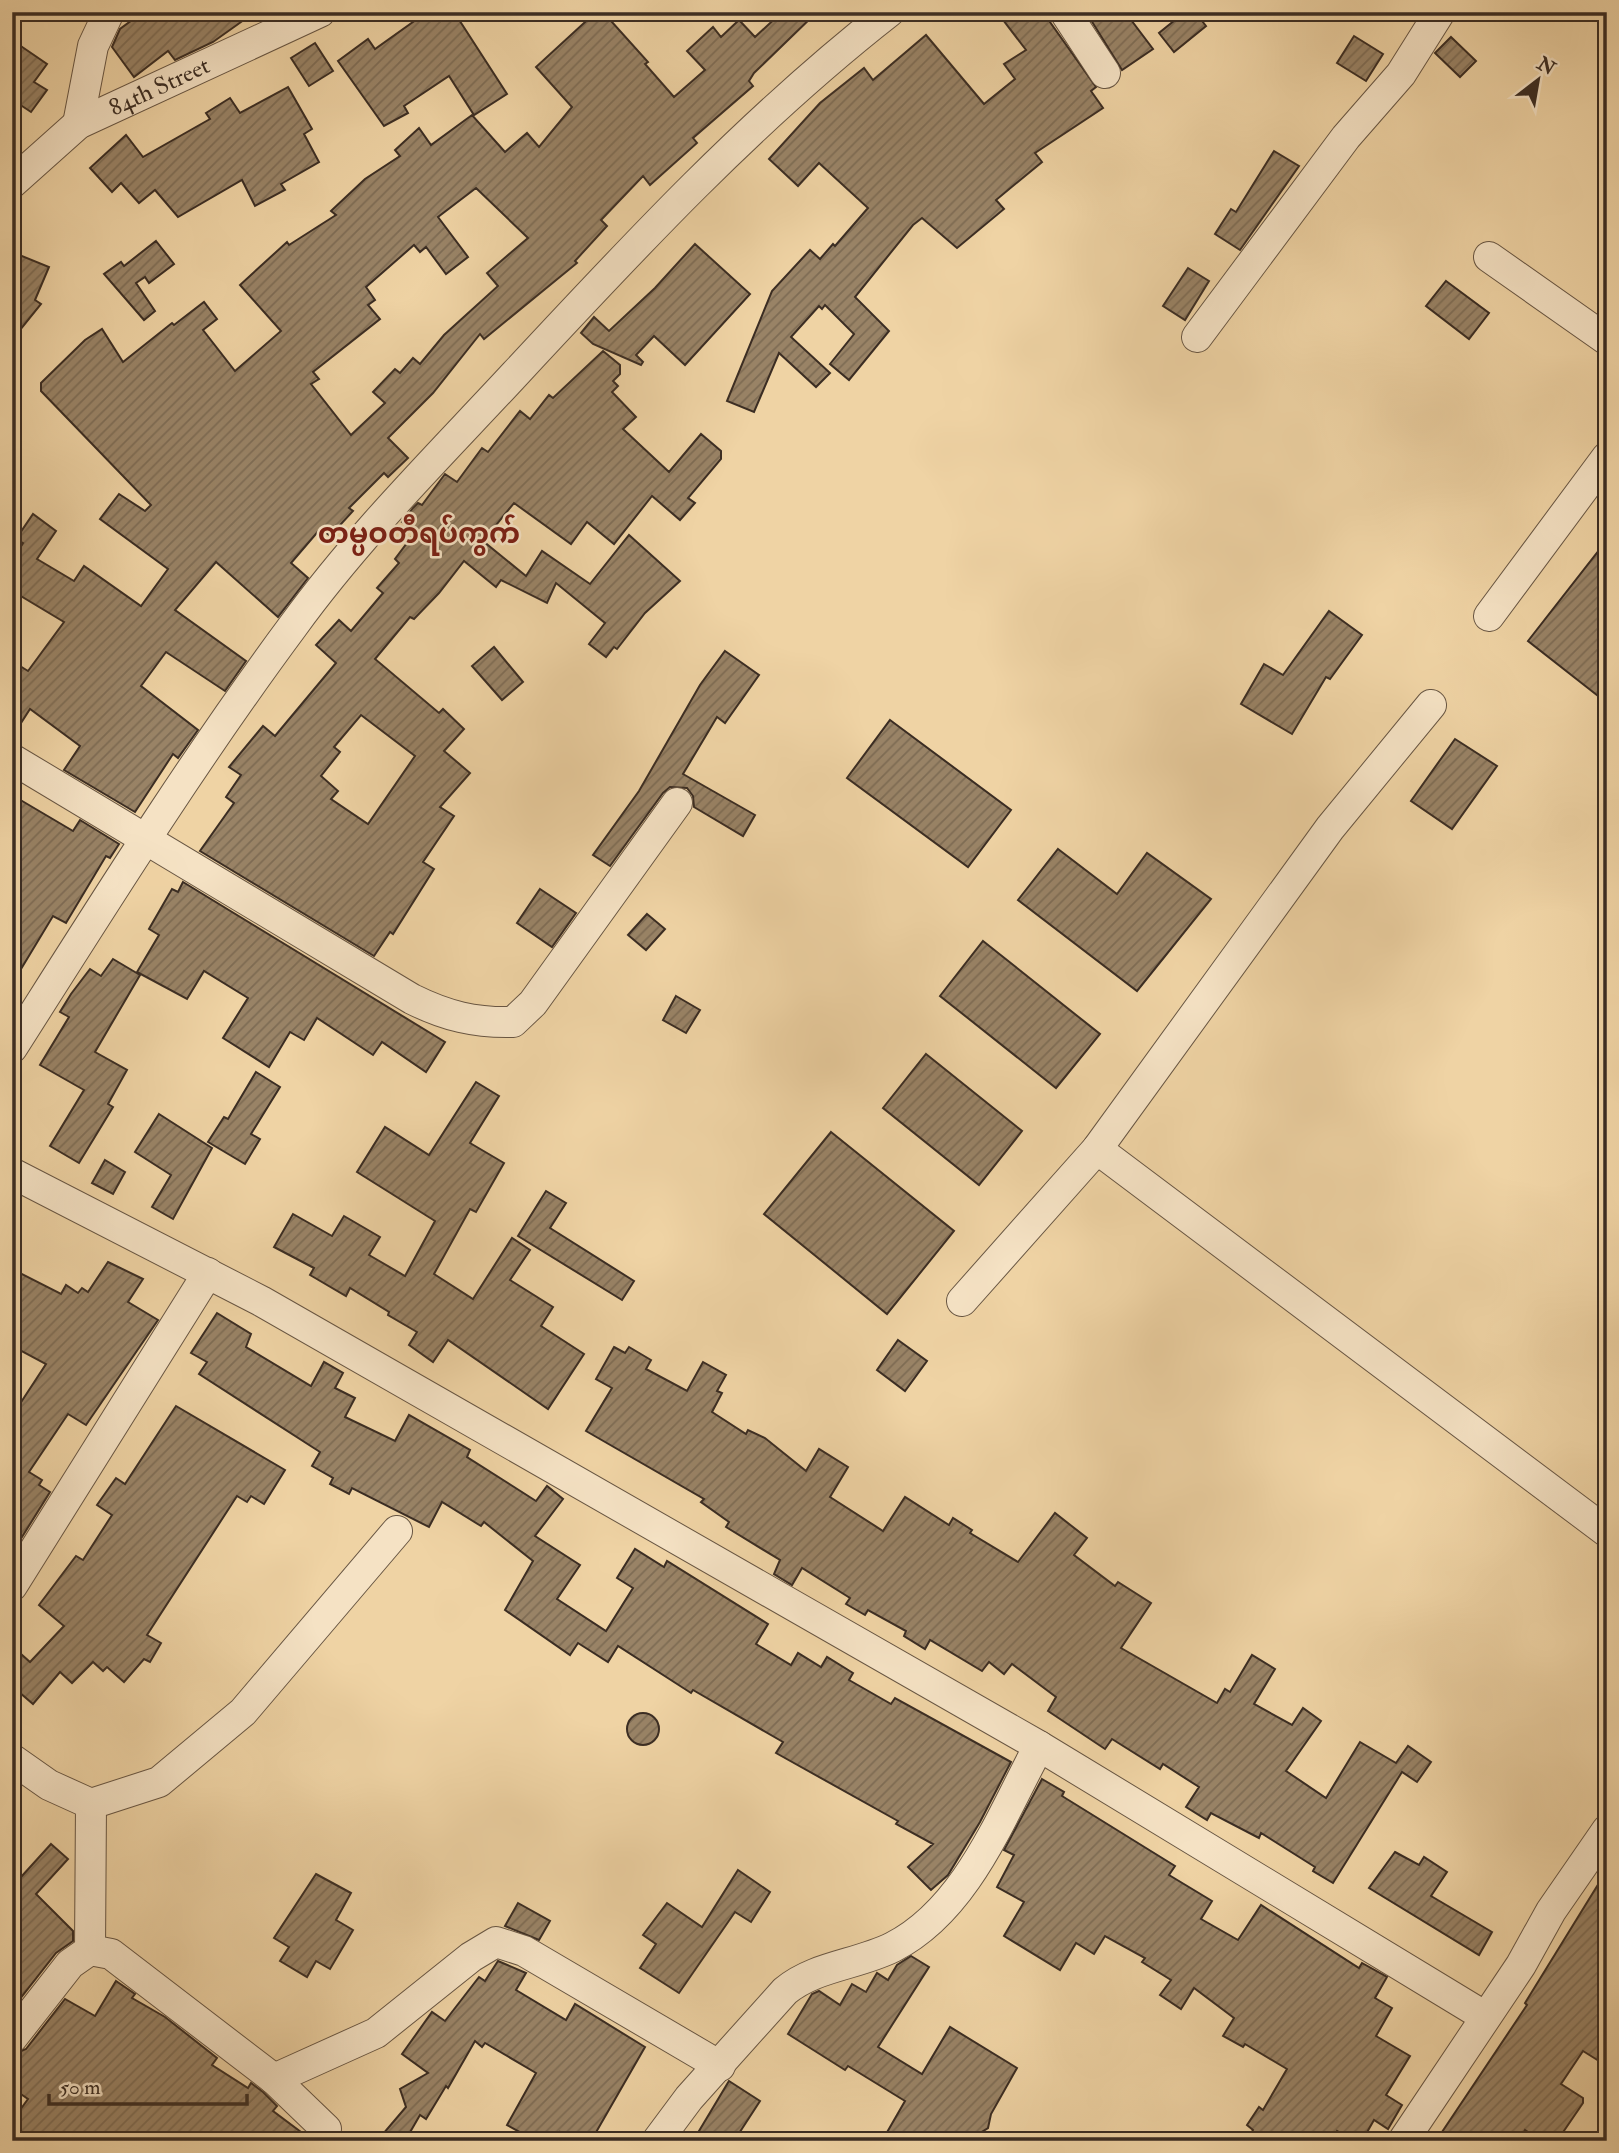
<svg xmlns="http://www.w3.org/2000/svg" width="1619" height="2153" viewBox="0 0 1619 2153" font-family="'IM FELL Double Pica','Noto Sans Myanmar',serif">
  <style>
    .building { fill: url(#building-hatch); stroke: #3b2d23; stroke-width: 2; fill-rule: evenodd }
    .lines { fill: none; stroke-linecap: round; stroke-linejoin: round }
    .minor-casing { stroke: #685643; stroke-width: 32 }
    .minor { stroke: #f5e2c4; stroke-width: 30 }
    .labels { text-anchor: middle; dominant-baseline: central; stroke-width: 5; stroke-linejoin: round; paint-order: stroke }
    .street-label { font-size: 24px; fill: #3b2d23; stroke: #f5e2c4 }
    .quarter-label { font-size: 28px; font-weight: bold; fill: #7a1f14; stroke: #f5e2c4 }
  </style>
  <defs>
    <pattern id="building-hatch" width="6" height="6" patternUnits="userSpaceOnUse" patternTransform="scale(1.75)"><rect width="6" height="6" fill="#998366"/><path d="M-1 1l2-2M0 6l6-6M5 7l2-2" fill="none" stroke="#7e6c54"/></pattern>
  </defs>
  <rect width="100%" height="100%" fill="#efd3a4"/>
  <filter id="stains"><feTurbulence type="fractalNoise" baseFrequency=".00286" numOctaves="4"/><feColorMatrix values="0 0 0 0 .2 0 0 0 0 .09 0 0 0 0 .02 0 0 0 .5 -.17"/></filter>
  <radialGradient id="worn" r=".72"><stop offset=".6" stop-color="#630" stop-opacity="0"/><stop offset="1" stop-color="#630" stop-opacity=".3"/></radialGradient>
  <!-- building -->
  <g class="building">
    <path d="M 143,12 L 255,12 L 213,42 L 175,60 L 168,51 L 134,77 L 112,47 L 120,29 Z"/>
    <path d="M 427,12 L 454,12 L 507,94 L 474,115 L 449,76 L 404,106 L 408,113 L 384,126 L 338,61 L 368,39 L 375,49 Z"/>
    <path d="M 596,12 L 603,12 L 648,62 L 645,64 L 674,97 L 705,70 L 687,51 L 713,27 L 721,37 L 739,20 L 755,37 L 782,12 L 817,12 L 754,73 L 749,81 L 753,86 L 693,138 L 697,143 L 650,185 L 643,176 L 601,220 L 607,226 L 575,261 L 577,263 L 484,339 L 480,334 L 433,393 L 388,438 L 408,458 L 388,477 L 384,473 L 349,508 L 353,511 L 330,536 L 321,528 L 291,563 L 308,578 L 278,617 L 216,562 L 175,610 L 246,661 L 225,691 L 166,652 L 141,686 L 198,730 L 178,758 L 173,754 L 135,812 L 64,770 L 80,746 L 30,709 L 12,737 L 12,661 L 28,671 L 64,622 L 14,592 L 12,594 L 12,561 L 23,543 L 16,539 L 33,514 L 56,531 L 37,559 L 74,581 L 84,566 L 141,606 L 168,569 L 100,519 L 119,494 L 145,511 L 151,505 L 41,391 L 41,383 L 85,340 L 102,329 L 123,362 L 172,323 L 174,325 L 204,302 L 217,319 L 203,330 L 235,371 L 281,331 L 240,285 L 287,242 L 289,245 L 336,215 L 331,211 L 365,179 L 400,156 L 395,150 L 419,128 L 431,145 L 472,115 L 505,152 L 527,133 L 539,147 L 572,107 L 536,67 ZM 476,188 L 528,238 L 487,273 L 498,286 L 444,335 L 420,364 L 413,358 L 400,373 L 395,369 L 373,392 L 385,403 L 351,435 L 311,384 L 319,379 L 313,372 L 380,319 L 368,305 L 375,300 L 366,287 L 414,245 L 420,252 L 426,247 L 446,274 L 468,257 L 438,217 Z"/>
    <path d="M 997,12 L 1048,12 L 1050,22 L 1096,87 L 1091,91 L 1103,108 L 1035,153 L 1042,162 L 996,200 L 1004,209 L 957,248 L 922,218 L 913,225 L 855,297 L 889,331 L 849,380 L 830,364 L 854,334 L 825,305 L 822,309 L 819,306 L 791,337 L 830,373 L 816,387 L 779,353 L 754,412 L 727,401 L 772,291 L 810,250 L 820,259 L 833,244 L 835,246 L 868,208 L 819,163 L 798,186 L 769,159 L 820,103 L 864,68 L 873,80 L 926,35 L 984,104 L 1015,79 L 1004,64 L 1026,50 Z"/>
    <path d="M 1086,12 L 1125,12 L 1153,49 L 1122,70 Z"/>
    <path d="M 1185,12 L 1195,12 L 1206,26 L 1174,52 L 1159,33 Z"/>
    <path d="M 1354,36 L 1383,54 L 1366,81 L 1337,63 Z"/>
    <path d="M 1451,37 L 1476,61 L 1460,77 L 1435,53 Z"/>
    <path d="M 12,40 L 47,64 L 34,82 L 47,90 L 31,112 L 19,104 L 12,114 Z"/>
    <path d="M 315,43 L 333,71 L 309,86 L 291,58 Z"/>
    <path d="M 288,87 L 312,129 L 304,134 L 319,162 L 281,184 L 285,190 L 255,206 L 242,180 L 178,217 L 155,190 L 139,203 L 121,183 L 112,192 L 90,168 L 126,135 L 143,157 L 210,119 L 206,113 L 230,98 L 240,113 Z"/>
    <path d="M 1274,151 L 1299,166 L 1240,250 L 1215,234 L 1231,209 L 1236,212 Z"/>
    <path d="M 156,241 L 174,264 L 149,283 L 145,277 L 136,283 L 155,311 L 144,320 L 104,274 L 121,262 L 124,266 Z"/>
    <path d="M 695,244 L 750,294 L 685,365 L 654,336 L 636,355 L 643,362 L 641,365 L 593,344 L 581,333 L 594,317 L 609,331 L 655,288 Z"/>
    <path d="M 12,252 L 49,267 L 35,300 L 41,304 L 12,340 Z"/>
    <path d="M 1188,268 L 1209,281 L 1185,320 L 1163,306 Z"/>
    <path d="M 1446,281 L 1489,313 L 1469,339 L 1426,306 Z"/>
    <path d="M 603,351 L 620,365 L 620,374 L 613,381 L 618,386 L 612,392 L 636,417 L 623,429 L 669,472 L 701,434 L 721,451 L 721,459 L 688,498 L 695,503 L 680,520 L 652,496 L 614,544 L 587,522 L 571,544 L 514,503 L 483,541 L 526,576 L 542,551 L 590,584 L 629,535 L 680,581 L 645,613 L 617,649 L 614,647 L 606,657 L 589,644 L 605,623 L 556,583 L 547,603 L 501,580 L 496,587 L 464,561 L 439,593 L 414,619 L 410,617 L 375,659 L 439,713 L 443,709 L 464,729 L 444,751 L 470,773 L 440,807 L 454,816 L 423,862 L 434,869 L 393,934 L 390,932 L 374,956 L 200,851 L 234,803 L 226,797 L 241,775 L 229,767 L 263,726 L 275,736 L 336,663 L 316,645 L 339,620 L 351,631 L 383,593 L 377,588 L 399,563 L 395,559 L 416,531 L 402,522 L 413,508 L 418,503 L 422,505 L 445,474 L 457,482 L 482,448 L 488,452 L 520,411 L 530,419 L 549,395 L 553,398 ZM 361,715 L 415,756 L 368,824 L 331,799 L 338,791 L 321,776 L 340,752 L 334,747 Z"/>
    <path d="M 1607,540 L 1607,703 L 1528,641 Z"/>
    <path d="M 1329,611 L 1362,635 L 1330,679 L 1326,677 L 1292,734 L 1241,704 L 1264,664 L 1283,675 Z"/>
    <path d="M 494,647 L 523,682 L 502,700 L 472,666 Z"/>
    <path d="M 725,651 L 759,675 L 725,723 L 717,717 L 683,774 L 755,815 L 743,836 L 694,807 L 693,796 L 687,788 L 670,787 L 663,793 L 610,866 L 593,855 L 639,791 L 700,685 Z"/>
    <path d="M 890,720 L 1011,810 L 968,867 L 847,778 Z"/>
    <path d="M 1455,739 L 1497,766 L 1452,829 L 1411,801 Z"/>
    <path d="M 12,795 L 73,831 L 80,820 L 119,844 L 110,858 L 106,856 L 66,923 L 53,916 L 12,984 Z"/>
    <path d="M 1058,849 L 1117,894 L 1147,853 L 1211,899 L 1137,991 L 1018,900 Z"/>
    <path d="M 183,882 L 445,1042 L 426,1072 L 382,1042 L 373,1055 L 317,1018 L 304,1040 L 290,1032 L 269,1067 L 223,1038 L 248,998 L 204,971 L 187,999 L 137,972 L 159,935 L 149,929 L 172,889 L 178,892 Z"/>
    <path d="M 540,889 L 576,913 L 552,947 L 517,923 Z"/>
    <path d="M 647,914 L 665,929 L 646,950 L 628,935 Z"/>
    <path d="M 983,941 L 1100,1034 L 1056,1088 L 940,996 Z"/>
    <path d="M 113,959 L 140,975 L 95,1052 L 127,1070 L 108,1104 L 113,1107 L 79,1163 L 50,1146 L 84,1090 L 40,1065 L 69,1017 L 60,1012 L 71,994 L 90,969 L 101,976 Z"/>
    <path d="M 676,996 L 700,1010 L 686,1033 L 663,1020 Z"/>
    <path d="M 926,1054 L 1022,1131 L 979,1185 L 883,1108 Z"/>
    <path d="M 256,1072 L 280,1087 L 251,1134 L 260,1139 L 245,1164 L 208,1142 L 224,1117 L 228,1119 Z"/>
    <path d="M 476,1082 L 499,1096 L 470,1143 L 504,1163 L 476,1212 L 470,1209 L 434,1274 L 473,1299 L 512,1238 L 530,1250 L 510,1280 L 553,1307 L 541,1326 L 584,1354 L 548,1409 L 448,1340 L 433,1362 L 409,1345 L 417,1332 L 388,1315 L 389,1312 L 350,1288 L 346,1296 L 310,1275 L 314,1268 L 274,1247 L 293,1214 L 332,1236 L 344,1216 L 380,1237 L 369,1255 L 405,1276 L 435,1221 L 357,1172 L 385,1127 L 429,1155 Z"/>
    <path d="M 159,1114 L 212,1148 L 173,1219 L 152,1207 L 171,1175 L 135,1152 Z"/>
    <path d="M 831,1132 L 954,1231 L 887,1314 L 764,1214 Z"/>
    <path d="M 105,1160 L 125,1172 L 113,1194 L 92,1183 Z"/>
    <path d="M 546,1191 L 566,1203 L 550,1228 L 634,1281 L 622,1300 L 518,1236 Z"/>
    <path d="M 108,1262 L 143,1279 L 128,1302 L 158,1320 L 86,1425 L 68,1414 L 29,1472 L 42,1480 L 39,1485 L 50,1492 L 12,1553 L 12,1416 L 46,1364 L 12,1346 L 12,1269 L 61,1294 L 66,1285 L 78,1293 L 82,1288 L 88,1292 Z"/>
    <path d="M 217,1313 L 251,1334 L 246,1347 L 311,1386 L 324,1362 L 343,1373 L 335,1388 L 355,1398 L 345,1417 L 395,1441 L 409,1415 L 470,1450 L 467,1457 L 536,1501 L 547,1486 L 563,1499 L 535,1536 L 580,1565 L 557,1599 L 606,1631 L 633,1588 L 617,1578 L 635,1549 L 664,1567 L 667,1561 L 768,1624 L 756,1644 L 791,1665 L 798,1653 L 821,1667 L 827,1657 L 853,1673 L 849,1680 L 891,1704 L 895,1698 L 1011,1762 L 980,1822 L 948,1875 L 931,1890 L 908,1867 L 933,1844 L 896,1824 L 898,1821 L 776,1753 L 783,1742 L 693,1690 L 691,1693 L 618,1646 L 608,1662 L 578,1643 L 570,1655 L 505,1610 L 533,1561 L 484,1522 L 481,1526 L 442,1502 L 429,1527 L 352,1488 L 349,1494 L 330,1484 L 333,1478 L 312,1466 L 320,1452 L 199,1374 L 207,1362 L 191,1353 Z"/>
    <path d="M 898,1340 L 927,1361 L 905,1391 L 877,1370 Z"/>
    <path d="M 614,1347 L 625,1353 L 629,1347 L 651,1360 L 646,1369 L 687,1391 L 703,1362 L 726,1375 L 717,1391 L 722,1393 L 712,1412 L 746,1434 L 748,1430 L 765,1438 L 806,1471 L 819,1449 L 848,1467 L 830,1497 L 883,1531 L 905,1497 L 949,1525 L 953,1518 L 972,1530 L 970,1533 L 1018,1562 L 1055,1513 L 1087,1538 L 1074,1555 L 1115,1586 L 1118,1582 L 1151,1603 L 1121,1648 L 1217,1703 L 1225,1689 L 1230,1692 L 1252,1655 L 1275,1669 L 1254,1704 L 1292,1725 L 1303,1708 L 1321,1721 L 1286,1771 L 1326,1798 L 1360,1742 L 1396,1763 L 1408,1746 L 1431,1762 L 1417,1782 L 1402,1772 L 1333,1883 L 1313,1871 L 1315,1867 L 1261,1833 L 1259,1838 L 1211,1813 L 1207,1820 L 1186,1807 L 1199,1787 L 1163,1764 L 1160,1769 L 1112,1739 L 1105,1749 L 1048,1711 L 1056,1697 L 1012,1664 L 1004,1674 L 989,1662 L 982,1671 L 930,1640 L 925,1649 L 904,1636 L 906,1631 L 868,1610 L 865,1615 L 846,1604 L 850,1598 L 802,1568 L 792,1585 L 774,1574 L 780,1560 L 726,1527 L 729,1522 L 701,1502 L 704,1499 L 586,1431 L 612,1388 L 596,1379 Z"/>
    <path d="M 176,1406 L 285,1470 L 264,1504 L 251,1496 L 247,1502 L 237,1496 L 147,1635 L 161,1643 L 150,1662 L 144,1659 L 124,1682 L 107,1667 L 103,1671 L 93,1662 L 72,1683 L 60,1672 L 33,1704 L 12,1686 L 12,1646 L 30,1662 L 64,1626 L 39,1605 L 76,1556 L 83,1560 L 112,1515 L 97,1505 L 116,1478 L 125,1484 Z"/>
    <circle cx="643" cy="1729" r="16"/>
    <path d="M 1042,1779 L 1064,1792 L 1062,1796 L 1175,1866 L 1169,1875 L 1212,1901 L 1201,1919 L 1238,1940 L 1261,1905 L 1359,1968 L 1362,1963 L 1387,1977 L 1375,1998 L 1392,2008 L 1376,2036 L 1410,2056 L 1386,2095 L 1402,2105 L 1388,2129 L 1374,2120 L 1362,2141 L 1353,2141 L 1337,2131 L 1331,2141 L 1247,2141 L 1253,2130 L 1247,2125 L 1259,2107 L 1263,2110 L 1287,2069 L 1245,2044 L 1243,2047 L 1223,2036 L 1234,2018 L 1194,1988 L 1181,2009 L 1160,1995 L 1171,1980 L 1142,1962 L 1145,1958 L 1105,1936 L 1094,1954 L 1076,1943 L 1060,1970 L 1004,1936 L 1024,1902 L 997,1887 L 1014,1855 L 1004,1850 Z"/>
    <path d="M 51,1844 L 68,1859 L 36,1894 L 73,1931 L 73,1941 L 56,1953 L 12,2009 L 12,1887 Z"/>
    <path d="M 1395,1852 L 1419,1865 L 1424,1857 L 1447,1872 L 1431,1896 L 1492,1932 L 1479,1955 L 1369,1888 Z"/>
    <path d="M 738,1870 L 770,1892 L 751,1922 L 735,1912 L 679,1993 L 640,1968 L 656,1944 L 643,1935 L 667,1903 L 702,1927 Z"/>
    <path d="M 1607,1870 L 1607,2066 L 1583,2051 L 1561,2084 L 1583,2098 L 1583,2103 L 1557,2141 L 1541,2141 L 1525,2130 L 1519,2141 L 1436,2141 L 1527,2005 L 1525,2003 Z"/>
    <path d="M 316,1874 L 351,1893 L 336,1920 L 353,1930 L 330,1969 L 316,1961 L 307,1977 L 280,1961 L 289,1947 L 274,1938 Z"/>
    <path d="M 518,1903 L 550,1921 L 539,1940 L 505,1926 Z"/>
    <path d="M 911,1956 L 929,1967 L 878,2047 L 922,2074 L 950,2027 L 1017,2068 L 991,2114 L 988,2128 L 967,2141 L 882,2141 L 905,2101 L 848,2066 L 845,2070 L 788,2034 L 812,1994 L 819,1991 L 840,2005 L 852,1984 L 866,1992 L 877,1973 L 888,1980 L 897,1965 Z"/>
    <path d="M 498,1961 L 526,1973 L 516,1990 L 566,2020 L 575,2004 L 645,2047 L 591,2141 L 575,2141 L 560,2132 L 555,2141 L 536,2141 L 507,2125 L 536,2073 L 485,2043 L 482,2047 L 475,2041 L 448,2088 L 446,2086 L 426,2119 L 420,2115 L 405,2141 L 377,2141 L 406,2107 L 400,2089 L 428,2073 L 402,2054 L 432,2012 L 445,2021 L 479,1977 L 485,1981 Z"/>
    <path d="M 116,1981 L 135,1994 L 132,1998 L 165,2017 L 217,2058 L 212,2065 L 248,2088 L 251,2083 L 263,2092 L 277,2106 L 273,2111 L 313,2141 L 28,2141 L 12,2130 L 12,2121 L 28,2099 L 12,2088 L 12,2055 L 26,2049 L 65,1999 L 95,2016 Z"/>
    <path d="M 729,2081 L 760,2101 L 734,2141 L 693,2141 Z"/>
  </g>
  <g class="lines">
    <defs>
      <g id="minor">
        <path d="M 1065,12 L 1105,73"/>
        <path d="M 78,124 L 93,46 L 109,12"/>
        <path id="s1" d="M 12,183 L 78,124 L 320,12"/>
        <path d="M 1489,257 L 1607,340"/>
        <path d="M 1197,337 L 1346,137 L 1401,74 L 1440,12"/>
        <path d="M 1489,616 L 1607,457"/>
        <path d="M 12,759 L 412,999 C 446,1016 475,1023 513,1022 L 533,1003 L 677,803"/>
        <path d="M 12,1048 C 103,905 192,762 293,626 C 359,535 439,456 515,374 C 633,247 752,119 889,12"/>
        <path d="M 1097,1149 L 1607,1532"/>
        <path d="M 12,1173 L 261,1301 L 1039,1746 L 1484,2016"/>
        <path d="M 962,1301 L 1097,1149 L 1330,828 L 1431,705"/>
        <path d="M 12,1586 L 208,1273"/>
        <path d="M 12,1759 L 49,1785 L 91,1804 L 90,1950"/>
        <path d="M 91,1804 L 159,1782 L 243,1712 L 397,1531"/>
        <path d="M 12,2038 L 70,1964 L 90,1950 L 111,1954 L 274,2079 L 326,2129"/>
        <path d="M 274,2079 L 376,2033 L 471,1957 L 496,1942 L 524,1951 L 720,2066"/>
        <path d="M 657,2141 L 689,2098 L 785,1991 C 815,1966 857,1965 893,1947 C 967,1909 1001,1816 1039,1746"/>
        <path d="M 1403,2141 L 1521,1965 L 1551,1911 L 1607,1830"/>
      </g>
    </defs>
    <!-- minor casing -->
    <use href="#minor" class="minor-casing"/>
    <!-- minor -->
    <use href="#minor" class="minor"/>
  </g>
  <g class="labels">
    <!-- street labels -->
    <g class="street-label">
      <text stroke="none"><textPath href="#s1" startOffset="178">84th Street</textPath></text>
    </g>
    <!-- quarter labels -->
    <g class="quarter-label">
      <text x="419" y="534">တမ္ပဝတီရပ်ကွက်</text>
    </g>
  </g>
  <!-- margin -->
  <rect width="1619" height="2153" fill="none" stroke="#efd3a4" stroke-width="42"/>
  <rect x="14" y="14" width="1591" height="2125" fill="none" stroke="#3b2d23" stroke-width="3.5"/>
  <rect x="21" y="21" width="1577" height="2111" fill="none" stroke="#3b2d23" stroke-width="2"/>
  <!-- north arrow -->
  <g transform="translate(1538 80) rotate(31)" stroke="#f5e2c4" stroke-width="5" paint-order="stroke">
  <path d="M0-5L12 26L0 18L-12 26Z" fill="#3b2d23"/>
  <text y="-10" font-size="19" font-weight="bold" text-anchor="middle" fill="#3b2d23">N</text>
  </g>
  <!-- scale -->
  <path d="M49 2094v10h198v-10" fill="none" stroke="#3b2d23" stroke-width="3.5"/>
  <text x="60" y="2094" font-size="21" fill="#3b2d23" stroke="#f5e2c4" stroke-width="5" paint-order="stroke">50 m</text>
  <rect width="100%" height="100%" filter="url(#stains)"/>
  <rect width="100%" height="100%" fill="url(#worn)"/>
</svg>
